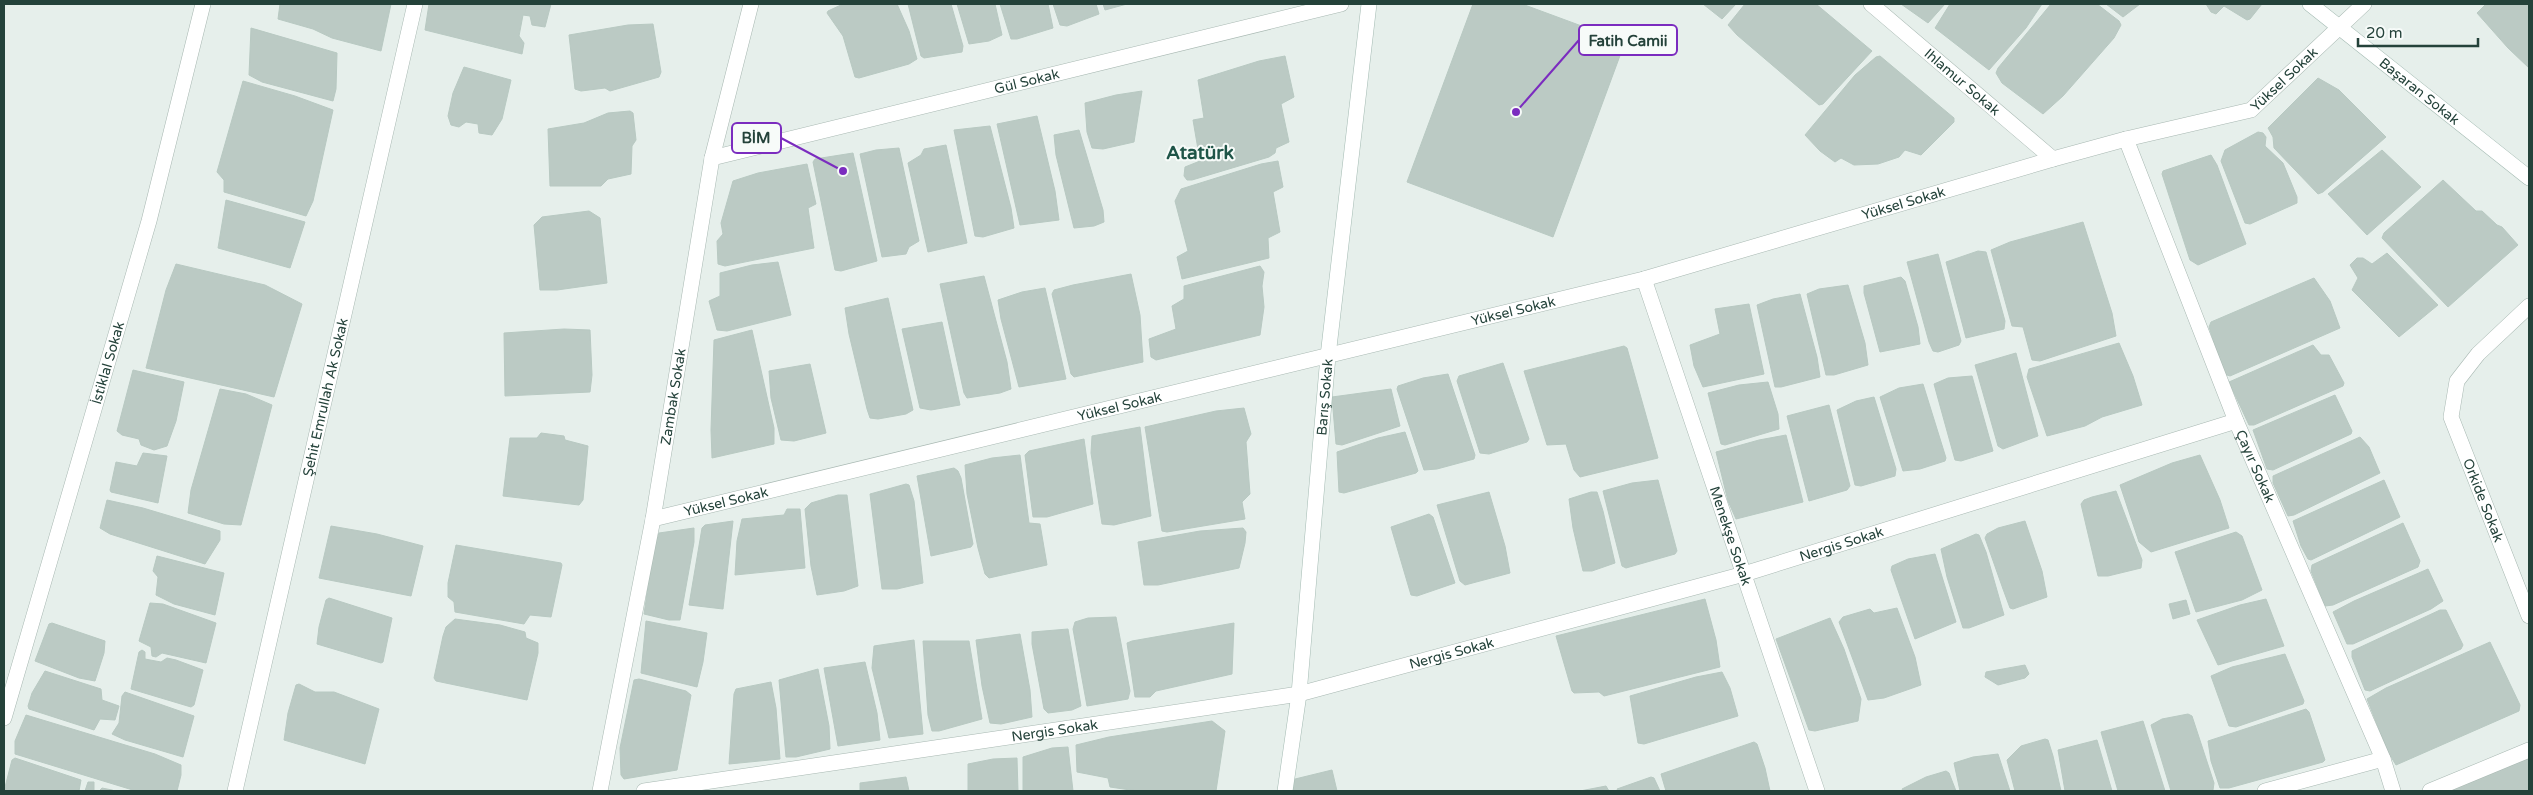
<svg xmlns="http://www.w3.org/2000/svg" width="2533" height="795" viewBox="0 0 2533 795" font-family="'Varela Round',sans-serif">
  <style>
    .building { fill: #bbcac4; stroke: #b8c9c2 }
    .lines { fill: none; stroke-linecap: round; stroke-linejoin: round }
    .street-casing { stroke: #a8b8b2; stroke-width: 16 }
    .secondary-casing { stroke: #a4bbb3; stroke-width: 16 }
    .street { stroke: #fff; stroke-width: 15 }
    .secondary { stroke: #fff; stroke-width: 15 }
    .labels { text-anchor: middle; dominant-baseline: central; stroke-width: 4; stroke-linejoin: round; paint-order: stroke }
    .street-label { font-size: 14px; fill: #24423a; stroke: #f7fbf9 }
    .district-label { font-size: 19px; font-weight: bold; fill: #1f5548; stroke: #f7fbf9 }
    .leader { fill: none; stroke: #7b2cbf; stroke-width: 2 }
    .callout-dot { fill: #7b2cbf; stroke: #f7fbf9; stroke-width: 2 }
    .callout { fill: #f7fbf9; stroke: #7b2cbf; stroke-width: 2 }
    .callout-label { font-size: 15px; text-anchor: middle; font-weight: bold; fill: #24423a }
  </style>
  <rect width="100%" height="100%" fill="#e6efeb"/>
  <!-- building -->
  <g class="building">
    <path d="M 280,4 L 391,4 L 381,51 L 332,38 L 313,29 L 278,19 Z"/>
    <path d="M 429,4 L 551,4 L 545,27 L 532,25 L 530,16 L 523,15 L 519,36 L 524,43 L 522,54 L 425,30 Z"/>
    <path d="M 843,4 L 897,4 L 909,31 L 917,59 L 909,64 L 859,78 L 855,77 L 843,36 L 827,13 L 828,11 Z"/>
    <path d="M 908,4 L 951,4 L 963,46 L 962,52 L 924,58 L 921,56 Z"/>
    <path d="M 957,4 L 995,4 L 1002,35 L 989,41 L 969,44 Z"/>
    <path d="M 1000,4 L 1048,4 L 1053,28 L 1017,39 L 1011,39 Z"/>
    <path d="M 1053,4 L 1096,4 L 1099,14 L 1067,26 L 1060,25 Z"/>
    <path d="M 1103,4 L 1127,4 L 1105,10 Z"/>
    <path d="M 1473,4 L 1522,4 L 1625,42 L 1553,237 L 1407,182 Z"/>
    <path d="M 1703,4 L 1736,4 L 1722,19 Z"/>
    <path d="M 1745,4 L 1816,4 L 1872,51 L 1823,104 L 1819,105 L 1737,35 L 1728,25 Z"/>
    <path d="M 1901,4 L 1945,4 L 1928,23 Z"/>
    <path d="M 1950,4 L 2042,4 L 2026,28 L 1989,70 L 1935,28 Z"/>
    <path d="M 2051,4 L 2097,4 L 2119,21 L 2121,25 L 2114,38 L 2063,96 L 2043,114 L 2002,83 L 1996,73 L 1998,68 Z"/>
    <path d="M 2106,4 L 2140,4 L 2123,17 Z"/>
    <path d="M 2206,4 L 2262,4 L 2250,19 L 2247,20 L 2224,6 L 2216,14 L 2211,12 Z"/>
    <path d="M 2486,4 L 2529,4 L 2529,68 L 2508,48 L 2477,13 Z"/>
    <path d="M 653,24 L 661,72 L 659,77 L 610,91 L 605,88 L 581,91 L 575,89 L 569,35 L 628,25 Z"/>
    <path d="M 251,28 L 337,53 L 336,89 L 333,101 L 262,82 L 249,75 Z"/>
    <path d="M 1285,56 L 1294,97 L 1281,104 L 1289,142 L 1276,148 L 1275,153 L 1269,157 L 1192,180 L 1187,180 L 1184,176 L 1185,167 L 1200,161 L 1193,120 L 1204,118 L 1198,80 L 1259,61 Z"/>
    <path d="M 1880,56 L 1954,118 L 1954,122 L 1921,155 L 1905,150 L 1899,157 L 1878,164 L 1854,165 L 1841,158 L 1835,162 L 1820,151 L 1805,135 L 1855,75 L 1876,57 Z"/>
    <path d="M 464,67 L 511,80 L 502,119 L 492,135 L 479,133 L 478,124 L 466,122 L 459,127 L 451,125 L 448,116 L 453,93 Z"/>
    <path d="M 2318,78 L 2339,90 L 2386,137 L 2323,192 L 2318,194 L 2274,148 L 2273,137 L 2268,128 Z"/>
    <path d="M 243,81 L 295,96 L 333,110 L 313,201 L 306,216 L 224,192 L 224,180 L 217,172 Z"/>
    <path d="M 1142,91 L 1134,142 L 1103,149 L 1092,148 L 1087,132 L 1085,103 L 1116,95 Z"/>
    <path d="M 630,111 L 633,113 L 636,140 L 632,146 L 631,174 L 608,179 L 601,186 L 550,186 L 548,129 L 584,123 L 608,113 Z"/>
    <path d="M 1037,116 L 1055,191 L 1059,220 L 1020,225 L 997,124 Z"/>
    <path d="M 990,126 L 1011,208 L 1014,228 L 983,237 L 975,236 L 954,130 Z"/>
    <path d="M 1079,130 L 1103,210 L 1104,222 L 1094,226 L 1074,228 L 1056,155 L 1054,135 Z"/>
    <path d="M 2258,132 L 2263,133 L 2266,137 L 2265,146 L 2283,163 L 2297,197 L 2297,203 L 2250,224 L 2245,223 L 2221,161 L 2225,150 Z"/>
    <path d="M 946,145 L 967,243 L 928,252 L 908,163 L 921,155 L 924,149 Z"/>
    <path d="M 899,148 L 919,241 L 909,247 L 906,254 L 882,257 L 860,154 L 876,150 Z"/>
    <path d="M 2382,150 L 2421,187 L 2367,235 L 2328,194 Z"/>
    <path d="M 853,153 L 877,261 L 841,271 L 835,270 L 813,162 L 815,159 Z"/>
    <path d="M 2211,155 L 2217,165 L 2246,244 L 2198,265 L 2190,260 L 2162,174 L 2163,171 Z"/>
    <path d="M 1278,161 L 1283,187 L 1273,192 L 1280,232 L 1268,238 L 1269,258 L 1182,279 L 1177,257 L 1188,251 L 1175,201 L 1181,189 L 1261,164 Z"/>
    <path d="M 807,164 L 816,204 L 808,208 L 814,248 L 725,266 L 718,264 L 717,241 L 723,234 L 721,223 L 733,181 L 758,173 Z"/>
    <path d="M 2443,180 L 2476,211 L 2482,211 L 2497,225 L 2502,227 L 2518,245 L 2448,307 L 2382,238 L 2384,233 Z"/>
    <path d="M 226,200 L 305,222 L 290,268 L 218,248 Z"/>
    <path d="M 589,211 L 600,218 L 607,283 L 557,290 L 540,290 L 534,225 L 542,217 Z"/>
    <path d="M 2083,222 L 2112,313 L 2116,336 L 2040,361 L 2032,360 L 2023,327 L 2012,326 L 1991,250 L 2010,242 Z"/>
    <path d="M 1978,251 L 1986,252 L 2005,321 L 2004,329 L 1966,338 L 1946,262 Z"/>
    <path d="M 2387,253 L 2438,305 L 2399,337 L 2352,290 L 2358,278 L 2350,265 L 2357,258 L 2363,258 L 2372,264 Z"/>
    <path d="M 1938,254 L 1961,341 L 1959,345 L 1938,352 L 1933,351 L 1929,342 L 1907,262 Z"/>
    <path d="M 778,262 L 791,315 L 727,331 L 717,330 L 709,301 L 720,296 L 720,273 L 752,265 Z"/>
    <path d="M 176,264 L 265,285 L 302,304 L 274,397 L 146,368 L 166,290 Z"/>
    <path d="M 1260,266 L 1264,272 L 1262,286 L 1264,307 L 1260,335 L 1156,360 L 1151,357 L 1149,339 L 1176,329 L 1172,306 L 1184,299 L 1184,286 Z"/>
    <path d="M 1131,274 L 1140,315 L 1143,362 L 1074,377 L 1071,374 L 1052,294 L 1054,290 L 1073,285 Z"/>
    <path d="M 984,276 L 1007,362 L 1011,389 L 1000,393 L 967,398 L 964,393 L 940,284 Z"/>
    <path d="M 1901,277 L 1905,281 L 1918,327 L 1920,344 L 1880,352 L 1864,293 L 1864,286 Z"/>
    <path d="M 2314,278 L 2330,301 L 2340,328 L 2230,376 L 2224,374 L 2209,327 L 2211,322 Z"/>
    <path d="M 1848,285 L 1865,343 L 1868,365 L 1834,375 L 1826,375 L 1807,294 L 1819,289 Z"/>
    <path d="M 1045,288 L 1066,379 L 1019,387 L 1001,319 L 998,300 L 1022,292 Z"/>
    <path d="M 1800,294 L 1817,357 L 1820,377 L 1781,387 L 1775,387 L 1757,305 L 1773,299 Z"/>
    <path d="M 888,298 L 913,410 L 906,414 L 878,419 L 870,418 L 867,409 L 849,334 L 845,308 Z"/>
    <path d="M 1749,304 L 1764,374 L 1703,387 L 1694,366 L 1690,345 L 1720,334 L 1715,309 Z"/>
    <path d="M 942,322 L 960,405 L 931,410 L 920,408 L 902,329 Z"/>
    <path d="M 564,329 L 590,330 L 592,375 L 590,392 L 505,396 L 504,333 Z"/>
    <path d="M 752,330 L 774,428 L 774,444 L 712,458 L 711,430 L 714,340 Z"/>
    <path d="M 2119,343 L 2133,376 L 2142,405 L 2102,417 L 2085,426 L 2047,436 L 2027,377 L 2029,369 Z"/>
    <path d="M 2313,345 L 2321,355 L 2329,355 L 2344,383 L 2343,386 L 2254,425 L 2249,425 L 2229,382 Z"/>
    <path d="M 1624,346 L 1627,348 L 1658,458 L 1580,477 L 1574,470 L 1566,444 L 1547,445 L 1524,371 Z"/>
    <path d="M 2016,353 L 2038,436 L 2003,449 L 1998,446 L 1975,365 Z"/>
    <path d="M 1503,363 L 1529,439 L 1527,442 L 1489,454 L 1480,453 L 1457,381 L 1459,376 Z"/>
    <path d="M 810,364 L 826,433 L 794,441 L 781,440 L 771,398 L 769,371 Z"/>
    <path d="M 133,370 L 184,382 L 176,421 L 167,446 L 154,450 L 141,445 L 139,439 L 122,435 L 117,431 Z"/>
    <path d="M 1448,374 L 1475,455 L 1474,459 L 1437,469 L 1424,470 L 1397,389 L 1398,386 L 1423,378 Z"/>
    <path d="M 1972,376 L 1993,451 L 1961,461 L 1955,460 L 1934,384 L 1948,378 Z"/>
    <path d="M 1768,382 L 1778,414 L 1779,429 L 1725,445 L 1721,444 L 1708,393 L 1739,385 Z"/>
    <path d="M 1923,384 L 1946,458 L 1945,461 L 1920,469 L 1903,471 L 1880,397 L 1899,388 Z"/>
    <path d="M 220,389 L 246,394 L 272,405 L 241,525 L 224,524 L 188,513 L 191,490 Z"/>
    <path d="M 1391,389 L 1400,426 L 1342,445 L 1336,444 L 1332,397 Z"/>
    <path d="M 2335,395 L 2352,431 L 2351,434 L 2273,470 L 2267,469 L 2253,430 Z"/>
    <path d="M 1874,397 L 1896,469 L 1895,476 L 1861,486 L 1855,485 L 1837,410 L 1856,401 Z"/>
    <path d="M 1829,405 L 1850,486 L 1847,490 L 1809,501 L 1787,416 Z"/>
    <path d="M 1244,408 L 1251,434 L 1246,442 L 1250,494 L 1242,502 L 1245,519 L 1167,532 L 1162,531 L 1145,427 L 1216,411 Z"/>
    <path d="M 1140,427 L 1151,516 L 1114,525 L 1102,524 L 1091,453 L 1092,436 Z"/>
    <path d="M 1405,432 L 1418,471 L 1416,473 L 1344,493 L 1339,492 L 1337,452 L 1378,438 Z"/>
    <path d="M 541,433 L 564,436 L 565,440 L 588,446 L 583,500 L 579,505 L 503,496 L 510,438 L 537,438 Z"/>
    <path d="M 1786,435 L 1803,502 L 1736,519 L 1728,501 L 1716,452 L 1759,440 Z"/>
    <path d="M 2360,437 L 2369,447 L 2380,473 L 2294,515 L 2288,516 L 2273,483 L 2273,476 Z"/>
    <path d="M 1084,439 L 1093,504 L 1047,517 L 1033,517 L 1025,455 L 1029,451 Z"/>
    <path d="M 143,453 L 167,456 L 158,503 L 111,492 L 110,490 L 116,462 L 137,466 Z"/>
    <path d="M 1020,455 L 1029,523 L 1040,524 L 1047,565 L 989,578 L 985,574 L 978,548 L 967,494 L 965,465 L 992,458 Z"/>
    <path d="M 2200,455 L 2220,500 L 2229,528 L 2151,552 L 2139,542 L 2120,485 L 2172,463 Z"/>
    <path d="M 954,468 L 958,471 L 961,478 L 973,544 L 971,547 L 931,556 L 917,476 Z"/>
    <path d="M 1658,480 L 1677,551 L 1675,554 L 1626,568 L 1622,566 L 1603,491 L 1632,483 Z"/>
    <path d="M 2384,480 L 2400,517 L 2311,560 L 2308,559 L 2301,546 L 2293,521 Z"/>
    <path d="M 906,484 L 909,485 L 914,501 L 923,583 L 897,589 L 882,589 L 870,494 Z"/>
    <path d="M 2116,491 L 2142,560 L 2141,568 L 2108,576 L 2098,576 L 2081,504 L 2084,500 L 2092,497 Z"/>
    <path d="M 1489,492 L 1505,546 L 1510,573 L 1465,585 L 1460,581 L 1437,505 Z"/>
    <path d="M 1591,492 L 1597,492 L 1603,511 L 1615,563 L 1592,571 L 1583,571 L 1573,528 L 1569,499 Z"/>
    <path d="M 838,495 L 847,495 L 858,586 L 844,591 L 817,595 L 811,566 L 805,509 L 811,503 Z"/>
    <path d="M 107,500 L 143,508 L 220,531 L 220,540 L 205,564 L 110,534 L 100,528 Z"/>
    <path d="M 787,509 L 800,509 L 805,568 L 735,575 L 737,541 L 742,519 L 784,515 Z"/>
    <path d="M 1429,514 L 1433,517 L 1455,583 L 1417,596 L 1411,595 L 1391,527 Z"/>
    <path d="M 733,521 L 723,609 L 689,605 L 702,528 L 705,525 Z"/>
    <path d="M 2025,521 L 2042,571 L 2047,597 L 2013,609 L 2010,608 L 2003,589 L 1985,538 L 1987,534 L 1998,528 Z"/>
    <path d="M 2403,523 L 2420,561 L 2418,567 L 2333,605 L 2325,606 L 2311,571 L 2312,565 Z"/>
    <path d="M 331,526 L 377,534 L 423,546 L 411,596 L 319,578 Z"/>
    <path d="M 694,528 L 694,542 L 680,620 L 669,620 L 644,614 L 653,553 L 659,533 Z"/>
    <path d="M 1243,528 L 1246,532 L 1245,543 L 1239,568 L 1158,585 L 1144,585 L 1138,542 L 1200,531 Z"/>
    <path d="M 2236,532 L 2242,536 L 2262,590 L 2242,600 L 2196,612 L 2175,552 Z"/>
    <path d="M 1976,534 L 1979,535 L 1986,552 L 2004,615 L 1969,628 L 1963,628 L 1947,577 L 1941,549 Z"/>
    <path d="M 456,545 L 561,563 L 562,565 L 551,617 L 530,615 L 524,624 L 455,612 L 454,602 L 448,597 L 448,583 Z"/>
    <path d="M 1935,554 L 1956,622 L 1915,639 L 1891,570 L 1892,566 L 1908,559 Z"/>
    <path d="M 157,556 L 224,573 L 215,615 L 174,604 L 156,595 L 158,577 L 153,571 Z"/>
    <path d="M 2428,569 L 2443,601 L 2431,609 L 2353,644 L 2347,644 L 2333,612 L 2354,601 Z"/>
    <path d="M 329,598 L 392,618 L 383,662 L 381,663 L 317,644 L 319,627 L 326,600 Z"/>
    <path d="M 1705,599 L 1716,640 L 1720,667 L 1604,696 L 1599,692 L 1574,693 L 1572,691 L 1556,636 Z"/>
    <path d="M 2266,599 L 2284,646 L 2218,665 L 2197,620 L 2240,605 Z"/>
    <path d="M 2186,600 L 2190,614 L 2173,619 L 2169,604 Z"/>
    <path d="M 150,603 L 163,604 L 216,623 L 206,663 L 162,653 L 156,657 L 152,656 L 151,647 L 139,641 Z"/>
    <path d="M 1897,608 L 1915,657 L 1921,685 L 1884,698 L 1868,700 L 1839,622 L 1843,617 L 1870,609 L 1874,613 Z"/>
    <path d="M 2440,610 L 2446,610 L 2463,645 L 2461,649 L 2370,691 L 2365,690 L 2352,657 L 2352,651 Z"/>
    <path d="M 1116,617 L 1130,691 L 1128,699 L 1087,706 L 1073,629 L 1075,622 L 1088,618 Z"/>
    <path d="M 1830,618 L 1844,649 L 1861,699 L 1858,721 L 1815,731 L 1809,730 L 1776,639 Z"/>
    <path d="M 455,619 L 500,625 L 525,632 L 526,638 L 538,643 L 538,653 L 527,700 L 436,681 L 434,678 L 443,636 L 446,627 Z"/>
    <path d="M 646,621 L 707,633 L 703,662 L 697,687 L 641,673 Z"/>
    <path d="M 52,623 L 105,641 L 104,653 L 95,681 L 79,678 L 35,661 L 49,624 Z"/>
    <path d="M 1234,623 L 1232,674 L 1156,691 L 1150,697 L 1135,697 L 1127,643 L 1132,641 Z"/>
    <path d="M 1068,629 L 1081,706 L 1072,710 L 1048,713 L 1044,709 L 1032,644 L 1032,632 Z"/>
    <path d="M 1020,634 L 1030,690 L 1032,717 L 1001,724 L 990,723 L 982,686 L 976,640 Z"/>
    <path d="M 914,640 L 923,734 L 889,738 L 872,668 L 874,646 Z"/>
    <path d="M 923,641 L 969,641 L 982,719 L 939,731 L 932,731 L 928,715 Z"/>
    <path d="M 2490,642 L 2520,705 L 2519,711 L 2396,765 L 2388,752 L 2367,699 L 2386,688 Z"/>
    <path d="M 142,650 L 145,652 L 145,659 L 161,662 L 167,658 L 176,660 L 203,670 L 194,705 L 191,707 L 131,689 L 139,652 Z"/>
    <path d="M 2285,654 L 2304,701 L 2303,704 L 2236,727 L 2229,726 L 2211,676 L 2232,667 Z"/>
    <path d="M 865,662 L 877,713 L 880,740 L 838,746 L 824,668 Z"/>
    <path d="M 2025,665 L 2029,674 L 2025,678 L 1998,685 L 1985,677 L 1986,672 Z"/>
    <path d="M 818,669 L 829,726 L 830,749 L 796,757 L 786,757 L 779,680 Z"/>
    <path d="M 45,671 L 101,689 L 102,700 L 119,706 L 115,720 L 100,719 L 94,730 L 29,709 L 28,706 L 32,693 Z"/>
    <path d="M 1722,672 L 1730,688 L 1738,716 L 1644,744 L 1638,743 L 1630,696 L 1696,677 Z"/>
    <path d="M 639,679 L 686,691 L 691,695 L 677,770 L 624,779 L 621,775 L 620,748 L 634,680 Z"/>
    <path d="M 771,682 L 776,708 L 780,759 L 729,764 L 734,694 L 736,689 Z"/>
    <path d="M 299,684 L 315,692 L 334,692 L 379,709 L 365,764 L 284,740 L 288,713 L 296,685 Z"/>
    <path d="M 125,692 L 194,716 L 183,757 L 125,740 L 112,734 L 119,723 L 122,696 Z"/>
    <path d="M 2306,709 L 2309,712 L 2325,760 L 2323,762 L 2229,788 L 2220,788 L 2211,761 L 2208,741 Z"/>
    <path d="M 2188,714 L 2192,716 L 2214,783 L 2213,790 L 2210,791 L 2171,791 L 2151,725 L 2162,719 Z"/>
    <path d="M 26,715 L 155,754 L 181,765 L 181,775 L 177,791 L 136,791 L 15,754 L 15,741 Z"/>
    <path d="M 1212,721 L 1225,731 L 1216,791 L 1137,791 L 1110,787 L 1108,778 L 1077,772 L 1076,745 L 1109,737 Z"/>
    <path d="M 2143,721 L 2165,791 L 2118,791 L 2101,732 Z"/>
    <path d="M 2045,739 L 2048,740 L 2053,756 L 2061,791 L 2015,791 L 2007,760 L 2021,746 Z"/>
    <path d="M 2097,740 L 2112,791 L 2065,791 L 2058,750 Z"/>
    <path d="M 1754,742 L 1757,744 L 1765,768 L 1770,791 L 1666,791 L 1661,774 Z"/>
    <path d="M 1068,747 L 1073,791 L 1023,791 L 1023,757 L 1052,748 Z"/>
    <path d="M 2529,753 L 2529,791 L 2443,791 Z"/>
    <path d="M 1998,754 L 2010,791 L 1960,791 L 1954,763 L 1973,757 Z"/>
    <path d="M 15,758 L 81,780 L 79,791 L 4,791 L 12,760 Z"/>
    <path d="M 1017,758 L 1018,791 L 968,791 L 968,764 L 993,759 Z"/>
    <path d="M 1332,770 L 1337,791 L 1288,791 L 1291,780 Z"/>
    <path d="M 1946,771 L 1949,773 L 1956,791 L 1903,791 L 1902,789 L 1926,777 Z"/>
    <path d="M 906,777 L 909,791 L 860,791 L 860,783 Z"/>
    <path d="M 1651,777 L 1654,778 L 1660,791 L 1618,791 L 1617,789 Z"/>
    <path d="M 88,782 L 94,782 L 94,791 L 85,791 Z"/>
    <path d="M 1606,786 L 1609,791 L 1580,791 Z"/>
    <path d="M 102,788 L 112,790 L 115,791 L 99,791 Z"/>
  </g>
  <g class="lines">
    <defs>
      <g id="street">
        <path id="s1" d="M 1871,4 L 2053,159"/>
        <path id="s2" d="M 2126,139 L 2236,421 L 2383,759 L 2393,791"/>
        <path id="s3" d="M 712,158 L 1341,4"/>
        <path id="s4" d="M 1644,279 L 1817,791"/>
        <path id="s5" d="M 2529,306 L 2478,354 L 2457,381 L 2451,417 L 2529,616"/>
        <path id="s6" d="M 653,519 L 1644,279 L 2053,159 L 2126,139 L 2251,110 L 2364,4"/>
        <path id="s7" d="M 4,718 L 149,221 L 203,4"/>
        <path id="s8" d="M 235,791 L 415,4"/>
        <path id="s9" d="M 600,791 L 653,519 L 712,158 L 751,4"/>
        <path id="s10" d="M 644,791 L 1299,694 L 1744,574 L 2236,421"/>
        <path d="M 2265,791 L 2383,759"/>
        <path d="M 2430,791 L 2529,750"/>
      </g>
      <g id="secondary">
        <path id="s11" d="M 2310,4 L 2529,178"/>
        <path id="s12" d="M 1285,791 L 1299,694 L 1328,356 L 1369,4"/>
      </g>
    </defs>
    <!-- street casing -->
    <use href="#street" class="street-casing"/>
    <!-- secondary casing -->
    <use href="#secondary" class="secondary-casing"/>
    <!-- street -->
    <use href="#street" class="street"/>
    <!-- secondary -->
    <use href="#secondary" class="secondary"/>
  </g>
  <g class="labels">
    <!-- street labels -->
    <g class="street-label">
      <text stroke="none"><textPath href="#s6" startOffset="1695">Yüksel Sokak</textPath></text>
      <text stroke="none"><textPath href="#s3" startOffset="324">Gül Sokak</textPath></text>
      <text stroke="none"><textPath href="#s1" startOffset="120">Ihlamur Sokak</textPath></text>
      <text stroke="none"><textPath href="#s11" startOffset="140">Başaran Sokak</textPath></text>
      <text stroke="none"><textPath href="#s6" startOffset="1290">Yüksel Sokak</textPath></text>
      <text stroke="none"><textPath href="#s6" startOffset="885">Yüksel Sokak</textPath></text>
      <text stroke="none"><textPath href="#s7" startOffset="370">İstiklal Sokak</textPath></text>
      <text stroke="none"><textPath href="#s9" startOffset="401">Zambak Sokak</textPath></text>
      <text stroke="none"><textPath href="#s12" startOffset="396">Barış Sokak</textPath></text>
      <text stroke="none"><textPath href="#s8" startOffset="404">Şehit Emrullah Ak Sokak</textPath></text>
      <text stroke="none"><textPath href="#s6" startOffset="480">Yüksel Sokak</textPath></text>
      <text stroke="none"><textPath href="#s2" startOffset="352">Çayır Sokak</textPath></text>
      <text stroke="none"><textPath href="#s5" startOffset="230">Orkide Sokak</textPath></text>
      <text stroke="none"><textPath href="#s6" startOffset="75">Yüksel Sokak</textPath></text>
      <text stroke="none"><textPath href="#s4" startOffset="271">Menekşe Sokak</textPath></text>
      <text stroke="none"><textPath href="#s10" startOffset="1225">Nergis Sokak</textPath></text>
      <text stroke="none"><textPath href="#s10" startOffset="820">Nergis Sokak</textPath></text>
      <text stroke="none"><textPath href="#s10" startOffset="415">Nergis Sokak</textPath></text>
    </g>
    <!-- district labels -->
    <g class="district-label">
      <text x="1200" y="153">Atatürk</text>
    </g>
  </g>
  <!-- callouts -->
  <path class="leader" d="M1516 112L1579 40M843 171L781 138"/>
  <g class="callout-dot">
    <circle cx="1516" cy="112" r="5"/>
    <circle cx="843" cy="171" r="5"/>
  </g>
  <g class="callout">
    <rect x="1579" y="25" width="98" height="30" rx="5"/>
    <rect x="732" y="123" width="49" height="30" rx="5"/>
  </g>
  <g class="callout-label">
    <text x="1628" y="46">Fatih Camii</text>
    <text x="756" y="143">BİM</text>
  </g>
  <!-- border -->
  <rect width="2533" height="795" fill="none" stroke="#24423a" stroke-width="10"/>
  <!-- scale -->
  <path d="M2358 38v8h120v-8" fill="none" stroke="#24423a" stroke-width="2.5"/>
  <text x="2366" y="38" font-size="15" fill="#24423a" stroke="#f7fbf9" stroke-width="4" paint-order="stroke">20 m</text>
</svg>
